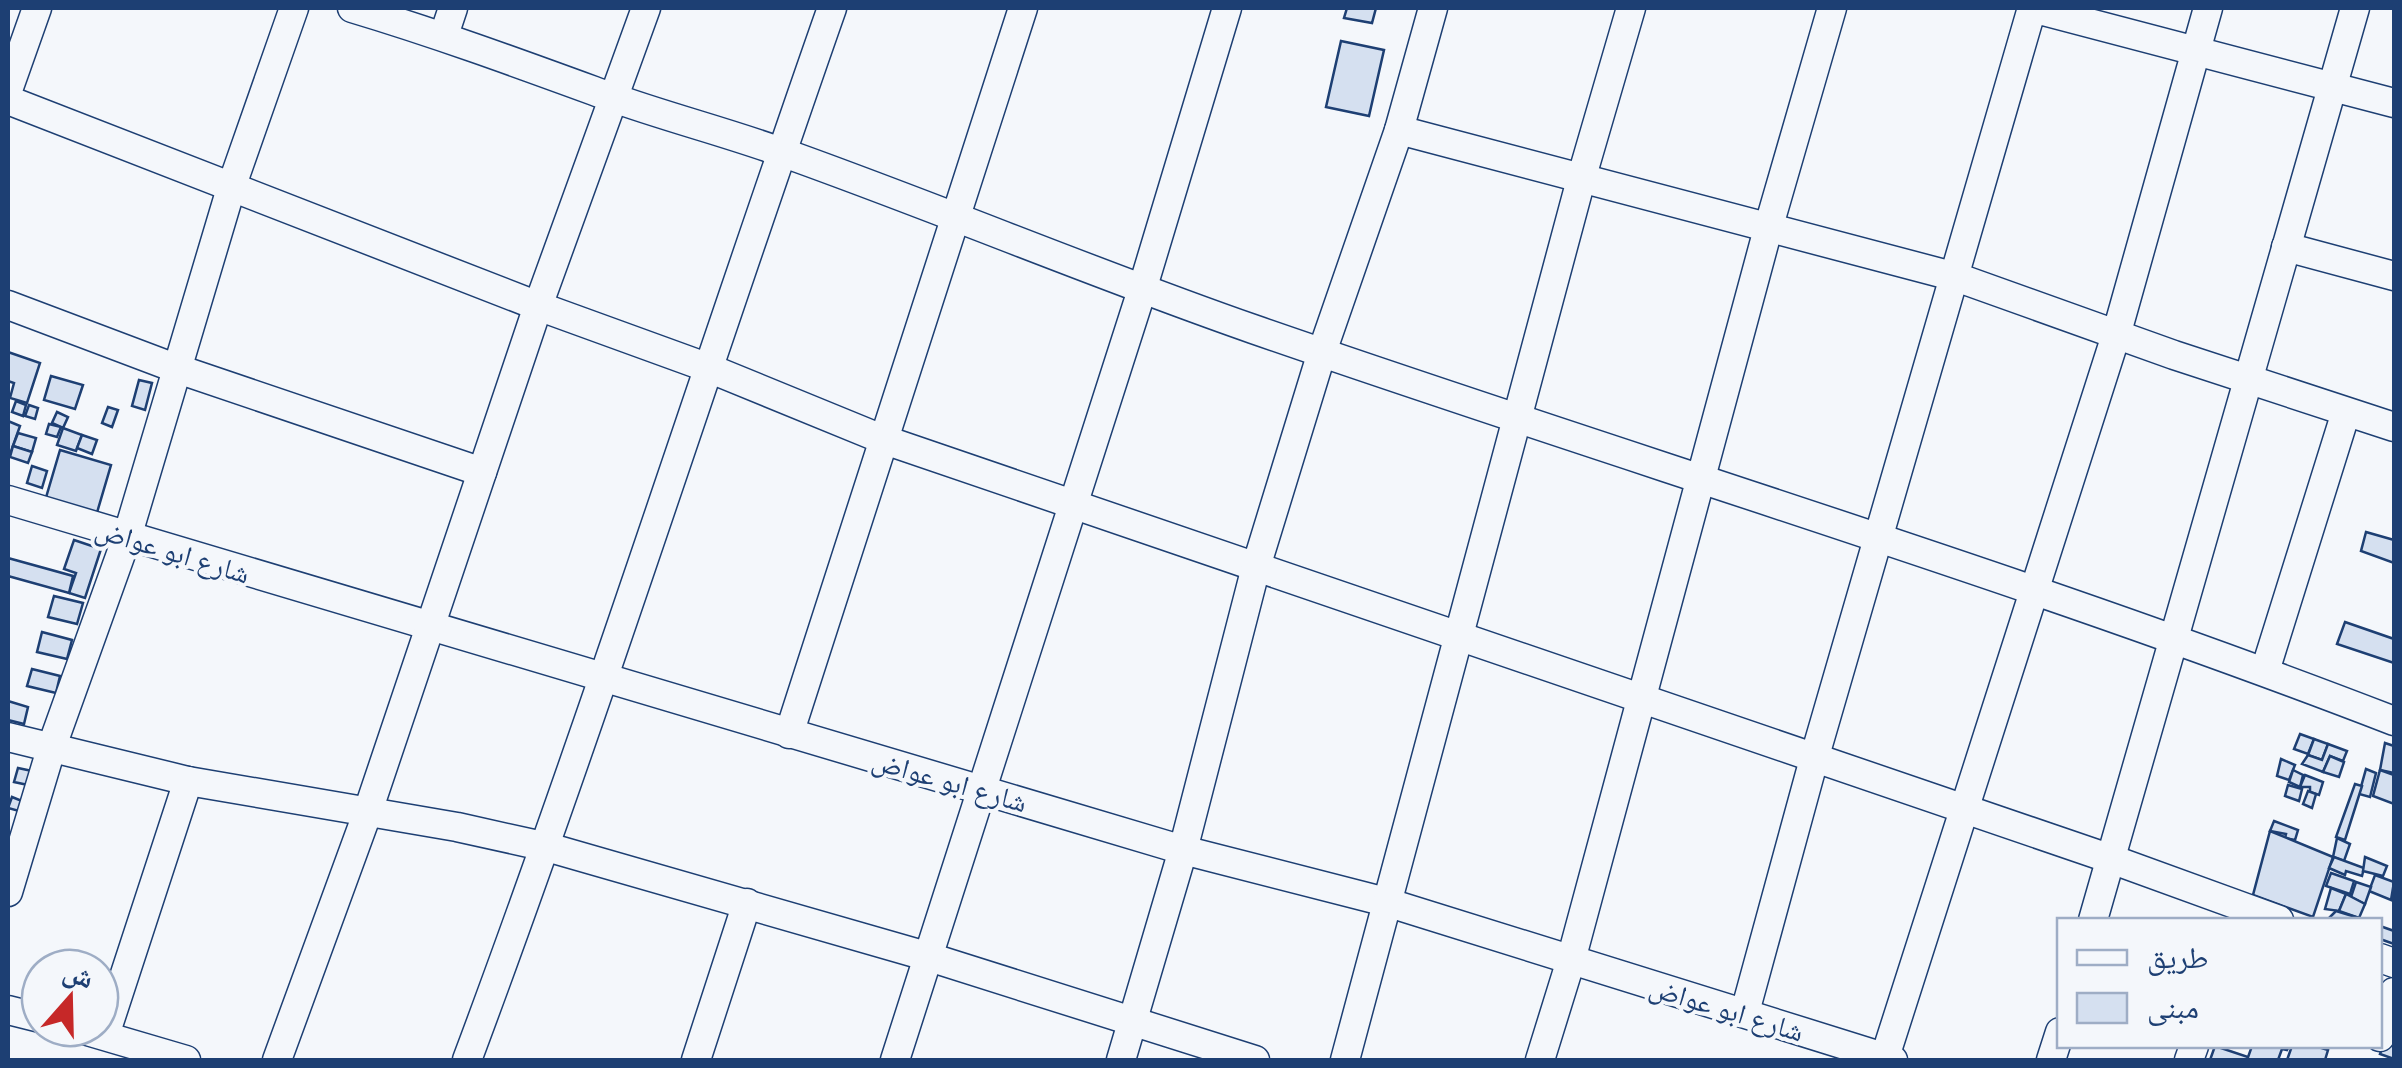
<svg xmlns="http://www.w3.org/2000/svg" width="2402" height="1068" viewBox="0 0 2402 1068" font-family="Lato,'Noto Naskh Arabic',sans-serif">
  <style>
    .building { fill: #d5e0f0; stroke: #1d3f73; stroke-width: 2.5 }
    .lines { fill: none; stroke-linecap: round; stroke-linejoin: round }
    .minor-casing { stroke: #1d3f73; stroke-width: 31 }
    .minor { stroke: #f4f7fb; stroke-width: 28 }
    .labels { text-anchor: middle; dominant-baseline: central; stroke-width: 8; stroke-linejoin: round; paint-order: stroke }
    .street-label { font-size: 28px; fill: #1d3f73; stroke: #f4f7fb }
  </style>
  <rect width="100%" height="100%" fill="#f4f7fb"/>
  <!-- building -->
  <g class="building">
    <path d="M 1347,8 L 1376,8 L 1372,23 L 1344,18 Z"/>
    <path d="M 1341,41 L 1384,50 L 1369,116 L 1326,107 Z"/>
    <path d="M 8,352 L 40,363 L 27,403 L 10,398 L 14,383 L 8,381 Z"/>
    <path d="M 51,376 L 83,385 L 75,409 L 44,400 Z"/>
    <path d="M 139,380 L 152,383 L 145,410 L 132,406 Z"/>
    <path d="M 16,401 L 26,405 L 23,416 L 12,412 Z"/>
    <path d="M 29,405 L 38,408 L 35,419 L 25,416 Z"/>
    <path d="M 108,407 L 118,410 L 112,427 L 102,423 Z"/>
    <path d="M 57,412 L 68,417 L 63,428 L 52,423 Z"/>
    <path d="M 8,421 L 20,426 L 8,460 Z"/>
    <path d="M 49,424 L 61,427 L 57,437 L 46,434 Z"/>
    <path d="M 63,428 L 82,435 L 76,451 L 57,445 Z"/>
    <path d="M 18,433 L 36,438 L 32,452 L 13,446 Z"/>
    <path d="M 82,435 L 97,440 L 92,454 L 77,448 Z"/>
    <path d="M 13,446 L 32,452 L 28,463 L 10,457 Z"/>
    <path d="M 60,450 L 111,465 L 96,516 L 45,501 Z"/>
    <path d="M 32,466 L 47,471 L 42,488 L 27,483 Z"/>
    <path d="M 2366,532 L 2394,540 L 2394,563 L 2361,551 Z"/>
    <path d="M 74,540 L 101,549 L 85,598 L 69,593 L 76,573 L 64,569 Z"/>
    <path d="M 8,558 L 73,576 L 69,593 L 8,576 Z"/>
    <path d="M 54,596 L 83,603 L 77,624 L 48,617 Z"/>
    <path d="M 2345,622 L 2394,639 L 2394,663 L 2337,644 Z"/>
    <path d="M 42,632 L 72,640 L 67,659 L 37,652 Z"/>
    <path d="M 32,669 L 60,676 L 56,693 L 27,686 Z"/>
    <path d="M 8,701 L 28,707 L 24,724 L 8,720 Z"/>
    <path d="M 2300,734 L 2314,739 L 2308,754 L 2294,749 Z"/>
    <path d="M 2314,739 L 2328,744 L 2322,760 L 2308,755 Z"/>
    <path d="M 2385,743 L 2394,746 L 2394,773 L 2380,770 Z"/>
    <path d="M 2328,744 L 2347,751 L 2343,761 L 2330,756 L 2323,772 L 2302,764 L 2308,755 L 2322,760 Z"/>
    <path d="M 2330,756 L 2344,762 L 2339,777 L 2323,772 Z"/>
    <path d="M 2281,759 L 2295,765 L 2289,780 L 2277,776 Z"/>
    <path d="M 18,768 L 32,771 L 28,785 L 14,782 Z"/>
    <path d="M 2366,769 L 2376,773 L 2370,797 L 2359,794 Z"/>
    <path d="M 2293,770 L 2303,775 L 2300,787 L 2289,782 Z"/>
    <path d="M 2380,770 L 2394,775 L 2394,804 L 2373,796 Z"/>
    <path d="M 2305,775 L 2323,782 L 2319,795 L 2310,792 L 2310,787 L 2300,787 Z"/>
    <path d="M 2355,784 L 2362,786 L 2345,840 L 2336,837 Z"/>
    <path d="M 2288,785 L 2302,789 L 2299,801 L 2285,796 Z"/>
    <path d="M 2308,791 L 2316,794 L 2312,808 L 2303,804 Z"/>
    <path d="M 12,797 L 22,801 L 19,811 L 8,808 Z"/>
    <path d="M 2274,821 L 2298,830 L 2295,840 L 2285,838 L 2286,834 L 2270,831 Z"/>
    <path d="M 2270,831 L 2333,857 L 2313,917 L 2253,895 Z"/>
    <path d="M 2337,838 L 2350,844 L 2344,861 L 2333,857 Z"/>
    <path d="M 2334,857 L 2364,868 L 2362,876 L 2346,871 L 2345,875 L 2329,868 Z"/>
    <path d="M 2365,857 L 2387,866 L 2383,876 L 2363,871 Z"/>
    <path d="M 2331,873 L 2354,881 L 2350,894 L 2326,886 Z"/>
    <path d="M 2375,875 L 2394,882 L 2391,900 L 2369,891 Z"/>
    <path d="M 2356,882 L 2371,887 L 2365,904 L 2351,897 Z"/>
    <path d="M 2331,888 L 2346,894 L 2339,911 L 2325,909 Z"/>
    <path d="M 2346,894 L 2365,904 L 2359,918 L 2339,911 Z"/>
    <path d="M 2336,911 L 2359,918 L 2359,920 L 2327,920 Z"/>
    <path d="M 2380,926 L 2394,931 L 2394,944 L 2380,939 Z"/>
    <path d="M 2394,1014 L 2394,1059 L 2380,1054 Z"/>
    <path d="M 2215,1046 L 2248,1057 L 2247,1060 L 2210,1060 Z"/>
    <path d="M 2252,1046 L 2289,1046 L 2287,1050 L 2282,1049 L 2278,1060 L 2247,1060 Z"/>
    <path d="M 2292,1046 L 2315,1046 L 2328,1050 L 2325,1060 L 2287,1060 Z"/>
  </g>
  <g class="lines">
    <defs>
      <g id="minor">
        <path d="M 352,8 C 439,34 523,65 608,96 C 666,117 726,132 784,153 C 941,209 1095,274 1253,329 C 1633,461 2019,576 2394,721"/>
        <path d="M 444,35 L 453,8"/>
        <path d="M 8,90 L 37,8"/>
        <path d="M 8,100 L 538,306 L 706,367 L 882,439 L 2111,859 L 2279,920"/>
        <path d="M 1399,130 L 1956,277 L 2174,355 L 2394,427"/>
        <path d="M 2286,247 L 2394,276"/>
        <path d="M 8,305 L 175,368 L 482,472"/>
        <path d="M 8,500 L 1183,850 L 1386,902 L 1893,1060"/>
        <path d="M 2265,671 L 2346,412"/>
        <path d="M 789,734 L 1023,8"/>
        <path d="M 8,737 L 188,781 L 457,827 L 547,847 L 926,956 L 1255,1060"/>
        <path d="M 8,892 L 52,746 L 127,537 L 232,185 L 294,8"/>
        <path d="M 2093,920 L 2355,8"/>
        <path d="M 2380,958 L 2394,963"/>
        <path d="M 8,1010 L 40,1018"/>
        <path d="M 1745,1012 L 1814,759 L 2032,8 L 2394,103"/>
        <path d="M 77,1028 L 186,1060"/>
        <path d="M 105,1035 L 188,781"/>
        <path d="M 2380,1037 L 2394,992"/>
        <path d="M 277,1060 L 367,814 L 538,306 L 646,8"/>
        <path d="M 467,1060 C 597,712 709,358 832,8"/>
        <path d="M 696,1060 L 747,903"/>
        <path d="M 895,1060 L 1142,290 L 1227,8"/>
        <path d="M 1121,1060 L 1183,850 L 1256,567 L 1322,352 L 1399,130 L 1433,8"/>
        <path d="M 1345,1060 L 1582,176 L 1631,8"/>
        <path d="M 1540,1060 L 1571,960 L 1768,229 L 1832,8"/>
        <path d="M 1884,1060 L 2117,332 L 2208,8"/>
        <path d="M 2051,1060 L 2060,1032"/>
        <path d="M 2189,1060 L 2194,1046"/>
      </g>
    </defs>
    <!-- minor casing -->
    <use href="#minor" class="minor-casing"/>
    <!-- minor -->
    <use href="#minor" class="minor"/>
  </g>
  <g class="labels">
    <!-- street labels -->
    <g class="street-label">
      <text transform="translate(173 550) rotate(17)">شارع ابو عواض</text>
      <text transform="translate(950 780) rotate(16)">شارع ابو عواض</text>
      <text transform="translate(1727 1008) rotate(17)">شارع ابو عواض</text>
    </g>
  </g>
  <!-- border -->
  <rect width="2402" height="1068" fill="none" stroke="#1d3f73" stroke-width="20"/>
  <!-- legend -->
  <rect x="2057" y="918" width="325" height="130" fill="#f4f7fb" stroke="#9eadc5" stroke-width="2.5"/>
  <rect x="2077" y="950" width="50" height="15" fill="#f4f7fb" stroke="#9eadc5" stroke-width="2.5"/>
  <text x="2147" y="968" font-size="30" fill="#1d3f73">طريق</text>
  <rect x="2077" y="993" width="50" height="30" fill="#d5e0f0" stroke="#9eadc5" stroke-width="2.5"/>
  <text x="2147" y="1018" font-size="30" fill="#1d3f73">مبنى</text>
  <!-- north arrow -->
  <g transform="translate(70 998) rotate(20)"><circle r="48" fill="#f4f7fb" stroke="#9eadc5" stroke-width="2.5"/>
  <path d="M0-8L18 38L0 25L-18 38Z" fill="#c62828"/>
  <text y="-15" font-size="28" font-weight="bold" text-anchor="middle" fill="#1d3f73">ش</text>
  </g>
</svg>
